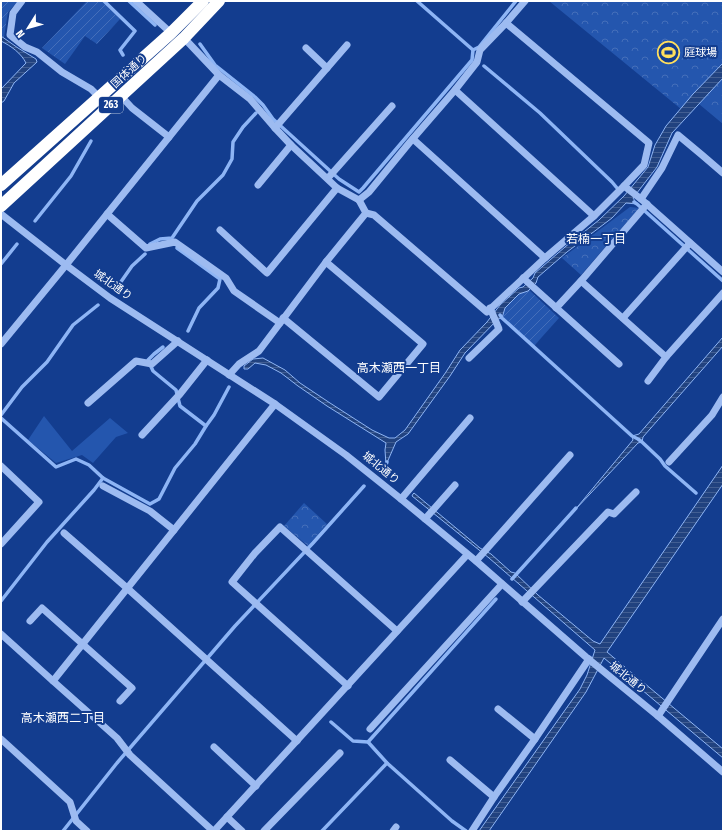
<svg xmlns="http://www.w3.org/2000/svg" width="724" height="832" viewBox="0 0 724 832" font-family="'Fira Sans Condensed','Noto Sans JP',sans-serif">
  <style>
    .grass { fill: #2456ae }
    .forest { fill: url(#forest-crowns) }
    .garden { fill: url(#garden-furrows) }
    .water { fill: url(#water-rules); stroke: #8eb5f5 }
    .lines { fill: none; stroke-linecap: round; stroke-linejoin: round }
    .stream { stroke: #8eb5f5; stroke-width: 3.5 }
    .minor { stroke: #9dbbf1; stroke-width: 7 }
    .highway { stroke: #fff; stroke-width: 12 }
    .labels { text-anchor: middle; dominant-baseline: central; stroke-width: 4; stroke-linejoin: round; paint-order: stroke }
    .shield { fill: #133d8f; stroke: #b8c5dd; stroke-width: 1 }
    .shield-label { font-size: 10px; font-weight: bold; fill: #fff }
    .poi-label { font-size: 11px; fill: #fff; stroke: #133d8f; text-anchor: start }
    .street-label { font-size: 11px; fill: #fff; stroke: #133d8f }
    .neighbourhood-label { font-size: 12px; fill: #fff; stroke: #133d8f }
  </style>
  <defs>
    <pattern id="forest-crowns" width="20" height="18" patternUnits="userSpaceOnUse"><rect width="20" height="18" fill="#2456ae"/><path d="M2 6a3 3 0 1 1 6 0M12 15a3 3 0 1 1 6 0" fill="none" stroke="#456fba"/></pattern>
    <pattern id="garden-furrows" width="10" height="10" patternUnits="userSpaceOnUse"><rect width="10" height="10" fill="#2456ae"/><path d="M-1 1l2-2M0 10L10 0M9 11l2-2" fill="none" stroke="#456fba"/></pattern>
    <pattern id="water-rules" width="6" height="5" patternUnits="userSpaceOnUse"><rect width="6" height="5" fill="#21427f"/><path d="M0 2.5h6" fill="none" stroke="#425e92"/></pattern>
  </defs>
  <rect width="100%" height="100%" fill="#133d8f"/>
  <!-- grass -->
  <path class="grass" d="M 44,416 L 72,451 L 110,418 L 128,433 L 116,437 L 93,463 L 82,455 L 56,463 L 28,440 Z"/>
  <!-- forest -->
  <g class="forest">
    <path d="M 549,1 L 723,1 L 723,124 L 699,104 L 681,109 Z"/>
    <path d="M 630,207 L 639,208 L 581,275 L 562,258 Z"/>
    <path d="M 304,503 L 327,524 L 308,546 L 284,526 Z"/>
  </g>
  <!-- garden -->
  <g class="garden">
    <path d="M 1,1 L 18,1 L 8,12 L 4,37 L 1,35 Z"/>
    <path d="M 87,1 L 102,1 L 120,19 L 97,44 L 85,36 L 65,64 L 42,48 Z"/>
    <path d="M 527,288 L 559,318 L 533,347 L 495,314 L 510,298 Z"/>
  </g>
  <!-- water -->
  <g class="water">
    <path d="M 1,36 L 18,48 L 36,59 L 37,62 L 14,83 L 4,101 L 1,103 L 1,89 L 26,63 C 21,53 11,46 1,41 Z"/>
    <path d="M 723,63 L 723,78 L 672,133 L 657,167 L 633,198 L 637,204 L 626,203 L 612,218 L 567,252 L 538,277 L 536,283 L 528,291 L 519,294 L 505,308 L 502,318 L 498,319 L 465,353 L 450,376 L 408,434 L 396,442 L 386,465 L 385,450 L 386,443 L 327,406 L 298,386 L 281,373 L 266,365 L 255,363 L 248,369 L 244,369 L 244,366 L 253,359 L 263,358 L 285,370 L 300,383 L 330,403 L 372,430 L 389,438 L 395,438 L 405,430 L 446,372 L 460,350 L 487,322 L 500,305 L 519,288 L 523,287 L 533,278 L 535,273 L 565,247 L 599,220 L 624,196 L 648,167 L 655,145 L 666,126 L 693,94 Z"/>
    <path d="M 723,337 L 723,346 L 643,437 L 642,442 L 638,443 L 574,511 L 633,440 L 632,436 L 639,434 Z"/>
    <path d="M 723,465 L 723,484 L 607,652 L 723,749 L 723,758 L 604,658 L 586,692 L 489,831 L 479,831 L 580,689 L 587,675 L 595,650 L 489,558 L 412,496 L 413,494 L 414,493 L 480,548 L 491,554 L 511,572 L 515,573 L 538,595 L 593,641 L 600,644 Z"/>
  </g>
  <g class="lines">
    <!-- stream -->
    <g class="stream">
      <path d="M 104,1 L 135,31 L 120,50 L 123,55"/>
      <path d="M 129,1 L 155,25"/>
      <path d="M 417,1 L 473,50 L 479,47 L 516,1"/>
      <path d="M 200,44 L 215,65 L 255,97 L 263,105 L 273,119 L 339,179 L 359,192 L 363,188 L 472,60 L 473,50"/>
      <path d="M 484,66 L 540,113 L 612,182 L 617,188"/>
      <path d="M 634,202 L 637,204 L 723,281"/>
      <path d="M 35,221 L 71,176 L 91,141"/>
      <path d="M 150,244 L 160,239 L 172,238 L 197,201 L 223,175 L 232,159 L 233,142 L 243,127 L 256,113"/>
      <path d="M 177,248 L 220,279 L 218,288 L 199,308 L 188,331"/>
      <path d="M 1,264 L 17,244"/>
      <path d="M 118,286 L 132,266 L 145,254"/>
      <path d="M 500,315 L 502,318 L 632,436 L 638,439 L 642,442 L 660,459 L 665,466 L 696,493"/>
      <path d="M 163,347 L 154,354 L 148,360 L 153,371 L 176,390 L 180,406 L 206,426"/>
      <path d="M 1,415 L 22,387 L 47,362 L 73,325 L 98,305"/>
      <path d="M 1,418 L 56,467 L 76,459 L 89,465 L 103,478 L 150,504 L 159,499 L 175,468 L 195,444 L 206,426 L 214,415 L 229,387"/>
      <path d="M 383,469 L 386,465 L 387,462"/>
      <path d="M 512,579 L 576,508"/>
      <path d="M 1,601 L 47,542 L 94,490 L 103,478"/>
      <path d="M 331,722 L 353,741 L 368,742 L 387,763 L 452,821 L 466,831"/>
      <path d="M 368,742 L 496,599"/>
      <path d="M 63,831 L 117,763 L 235,626 L 313,543 L 364,486"/>
      <path d="M 322,831 L 387,763"/>
    </g>
    <!-- minor -->
    <g class="minor">
      <path d="M 22,1 L 13,13 L 10,35 L 25,47 L 37,52 L 62,72 L 91,89 L 99,97"/>
      <path d="M 136,1 L 171,33"/>
      <path d="M 184,38 L 219,75 L 250,99 L 275,128 L 291,145 L 337,188 L 359,200 L 369,192 L 410,142 L 455,90 L 477,62 L 480,50 L 506,23 L 525,1"/>
      <path d="M 306,48 L 327,68"/>
      <path d="M 455,90 L 594,216"/>
      <path d="M 121,96 L 132,108 L 169,137"/>
      <path d="M 275,128 L 347,45"/>
      <path d="M 413,139 L 545,258"/>
      <path d="M 328,178 L 392,106"/>
      <path d="M 258,185 L 291,145"/>
      <path d="M 624,186 L 641,199 L 723,272"/>
      <path d="M 641,199 L 662,168 L 678,135 L 702,155 L 723,173"/>
      <path d="M 366,213 L 374,215 L 487,312 L 545,258 L 594,216 L 624,186 L 644,165 L 649,143 L 506,23"/>
      <path d="M 1,214 L 66,265 L 110,298 L 275,404 L 346,455 L 401,499 L 476,561 L 586,657 L 658,716 L 723,772"/>
      <path d="M 107,214 L 146,248 L 175,242 L 226,278 L 234,291 L 280,323"/>
      <path d="M 220,230 L 267,273 L 337,188"/>
      <path d="M 523,278 L 619,364"/>
      <path d="M 581,281 L 666,357"/>
      <path d="M 556,308 L 581,281 L 647,204"/>
      <path d="M 283,318 L 379,397 L 423,344 L 326,262"/>
      <path d="M 623,318 L 690,243"/>
      <path d="M 1,344 L 66,265 L 219,75"/>
      <path d="M 469,358 L 499,329 L 490,308"/>
      <path d="M 229,375 L 239,364 L 259,351 L 326,262 L 366,213 L 359,200"/>
      <path d="M 648,381 L 666,357 L 723,293"/>
      <path d="M 88,403 L 136,361 L 152,364 L 178,341"/>
      <path d="M 142,435 L 180,394 L 207,360"/>
      <path d="M 669,462 L 712,415 L 723,397"/>
      <path d="M 1,466 L 39,502 L 1,544"/>
      <path d="M 103,486 L 150,511 L 174,530"/>
      <path d="M 401,499 L 470,418"/>
      <path d="M 425,519 L 455,485"/>
      <path d="M 64,533 L 127,588 L 297,741"/>
      <path d="M 476,561 L 570,455"/>
      <path d="M 522,602 L 608,512 L 614,514 L 636,492"/>
      <path d="M 30,621 L 42,608 L 132,688 L 120,701"/>
      <path d="M 1,634 L 53,681"/>
      <path d="M 348,686 L 232,582 L 255,553 L 280,527 L 397,631"/>
      <path d="M 498,709 L 535,739"/>
      <path d="M 658,716 L 723,619"/>
      <path d="M 370,729 L 502,584"/>
      <path d="M 1,739 L 70,802 L 76,821 L 87,831"/>
      <path d="M 214,747 L 256,786"/>
      <path d="M 450,760 L 494,797"/>
      <path d="M 227,817 L 242,831"/>
      <path d="M 213,831 L 130,755 L 117,738 L 53,681 L 275,404"/>
      <path d="M 214,831 L 467,555"/>
      <path d="M 264,831 L 340,753"/>
      <path d="M 393,831 L 396,827"/>
      <path d="M 472,831 L 494,797 L 535,739 L 589,659"/>
    </g>
    <!-- highway -->
    <g class="highway">
      <path d="M 1,185 L 171,33 L 203,1"/>
      <path d="M 1,206 L 184,38 L 219,1"/>
    </g>
  </g>
  <!-- icons -->
  <defs>
    <symbol id="stadium-ring" viewBox="-11 -11 22 22"><circle r="9.5" fill="#133d8f" stroke="#ffdf5d" stroke-width="1.5"/><path d="M0-5a6.5 5 0 1 0 0 10a6.5 5 0 1 0 0-10ZM-3.5-1.8h7v3.6h-7Z" fill="#ffdf5d"/></symbol>
  </defs>
  <g fill-rule="evenodd">
    <use href="#stadium-ring" x="656" y="40" width="25" height="25"/>
  </g>
  <g class="labels">
    <!-- shield labels -->
    <rect class="shield" x="99" y="97" width="24" height="16" rx="3"/>
    <g class="shield-label">
      <text x="111" y="105">263</text>
    </g>
    <!-- poi labels -->
    <g class="poi-label">
      <text x="684" y="52">庭球場</text>
    </g>
    <!-- street labels -->
    <g class="street-label">
      <text transform="translate(129 71) rotate(-43)">国体通り</text>
      <text transform="translate(113 285) rotate(35)">城北通り</text>
      <text transform="translate(381 468) rotate(39)">城北通り</text>
      <text transform="translate(628 678) rotate(39)">城北通り</text>
    </g>
    <!-- neighbourhood labels -->
    <g class="neighbourhood-label">
      <text x="596" y="239">若楠一丁目</text>
      <text x="399" y="368">高木瀬西一丁目</text>
      <text x="63" y="718">高木瀬西二丁目</text>
    </g>
  </g>
  <!-- border -->
  <rect width="724" height="832" fill="none" stroke="#ffffff" stroke-width="4"/>
  <!-- north arrow -->
  <g transform="translate(28 28) rotate(233)" stroke="#133d8f" stroke-width="3" paint-order="stroke">
  <path d="M0-3L7 15L0 10L-7 15Z" fill="#ffffff"/>
  <text y="-6" font-size="11" font-weight="bold" text-anchor="middle" fill="#ffffff">N</text>
  </g>
</svg>
